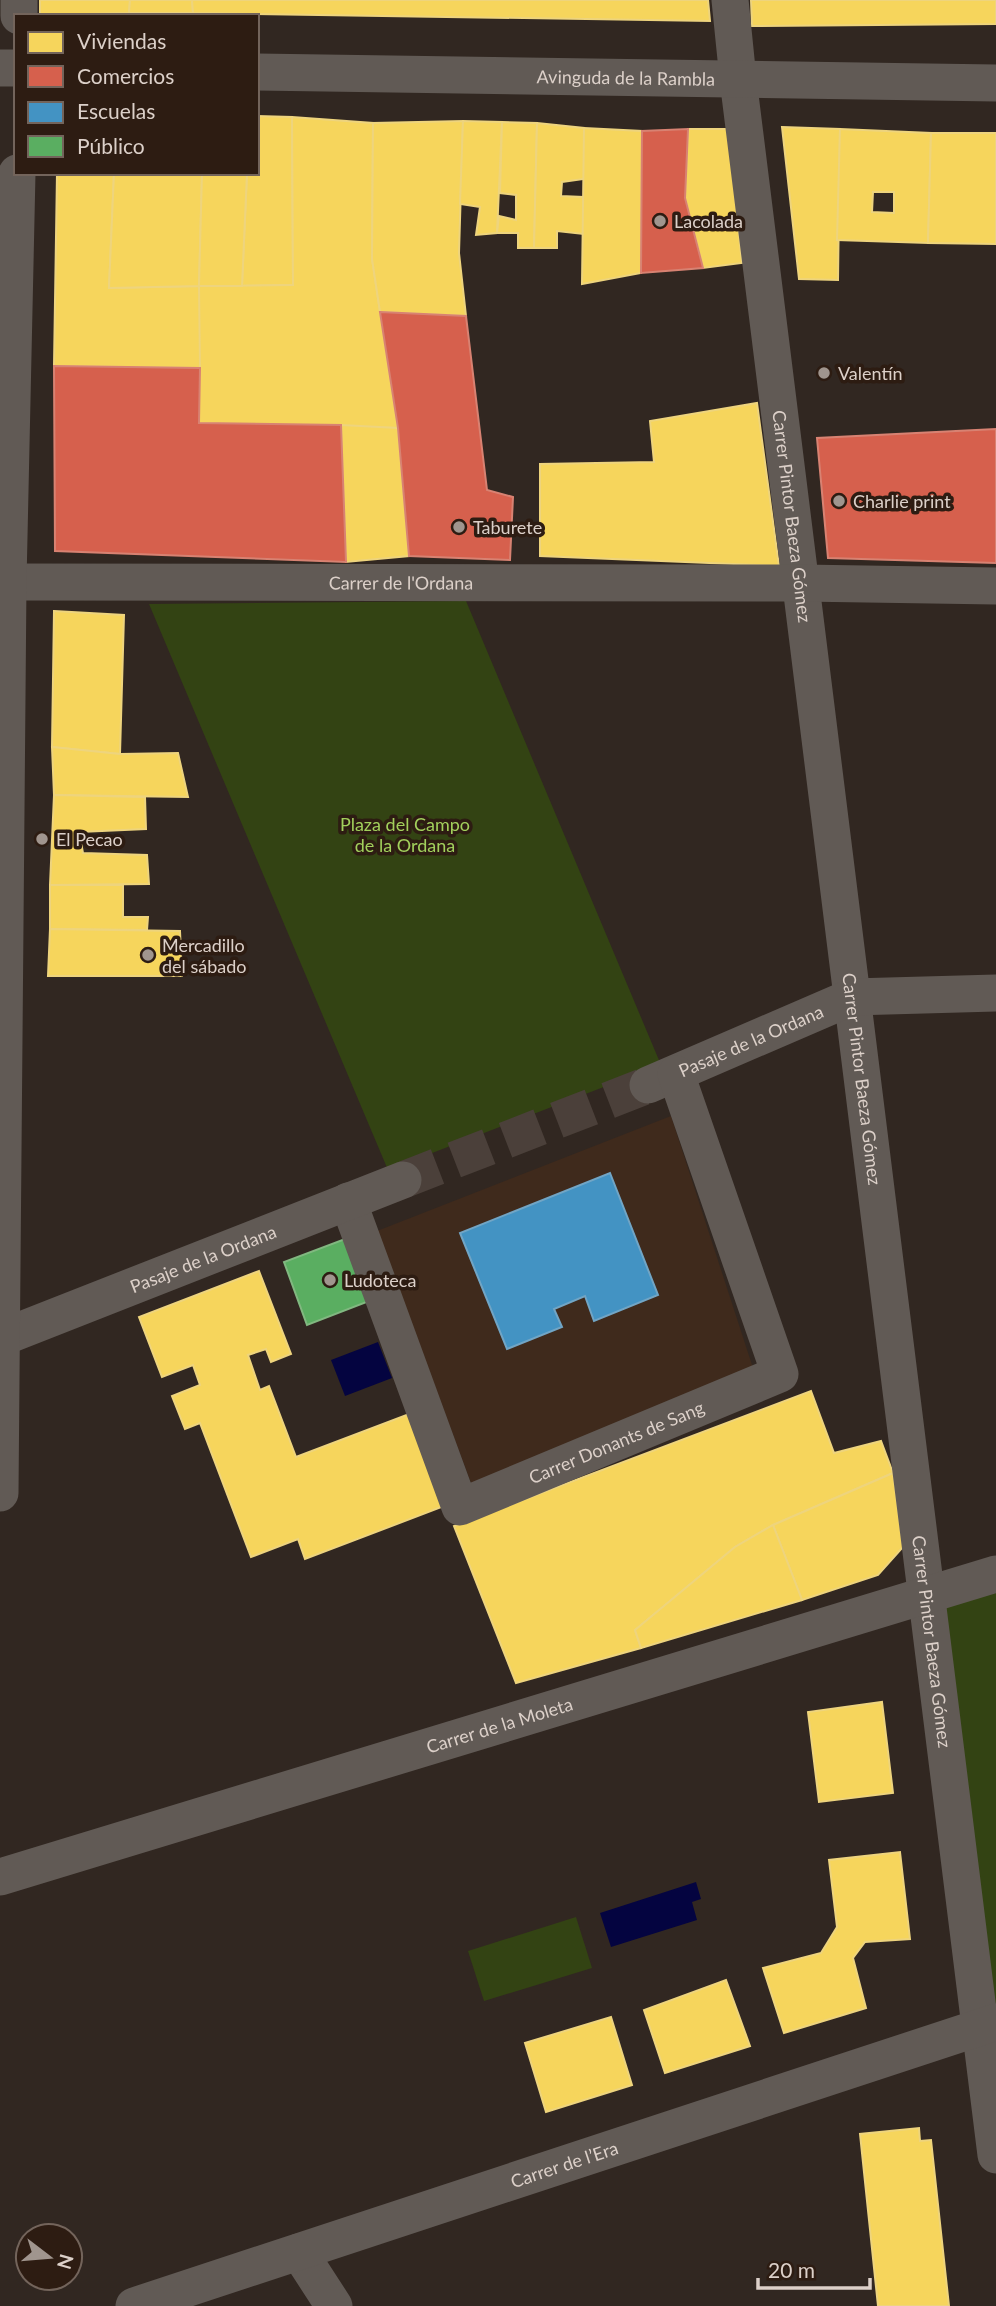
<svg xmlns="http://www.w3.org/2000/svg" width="996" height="2306" viewBox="0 0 996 2306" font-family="Lato,sans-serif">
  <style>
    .built { fill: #3f2a1c }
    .green { fill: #334313 }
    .water { fill: #040440 }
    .homes { fill: #f6d55c; stroke: #eed47d; stroke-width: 2; fill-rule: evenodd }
    .shops { fill: #d6604d; stroke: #d88272; stroke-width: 2 }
    .schools { fill: #4393c3; stroke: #71a5c5; stroke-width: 2 }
    .public { fill: #5aae61; stroke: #81b880; stroke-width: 2 }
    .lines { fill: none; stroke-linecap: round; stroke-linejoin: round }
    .minor-tunnel { stroke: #4b403a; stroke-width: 37; stroke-dasharray: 37 18; stroke-linecap: butt }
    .minor { stroke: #615a55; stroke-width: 37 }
    .poi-dot { fill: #a0958e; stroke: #2d1c12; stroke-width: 2.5 }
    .labels { text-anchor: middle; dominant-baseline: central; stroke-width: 7; stroke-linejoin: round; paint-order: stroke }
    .street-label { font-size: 18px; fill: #dcd0c9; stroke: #2d1c12 }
    .poi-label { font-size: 18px; fill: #dcd0c9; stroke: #2d1c12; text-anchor: start }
    .park-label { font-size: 18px; fill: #a2d05c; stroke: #2d1c12 }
  </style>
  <rect width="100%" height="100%" fill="#312721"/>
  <!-- built -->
  <path class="built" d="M 671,1116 L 753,1368 L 474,1491 L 377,1231 Z"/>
  <!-- green -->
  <g class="green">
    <path d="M 466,601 L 661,1065 L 388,1170 L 149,604 Z"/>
    <path d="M 996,1574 L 996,2022 L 926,1594 Z"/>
    <path d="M 576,1917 L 592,1968 L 484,2001 L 468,1951 Z"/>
  </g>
  <!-- water -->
  <g class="water">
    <path d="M 378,1342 L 392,1378 L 345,1396 L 331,1360 Z"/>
    <path d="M 696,1882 L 701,1899 L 692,1902 L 697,1920 L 611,1947 L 600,1913 Z"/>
  </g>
  <!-- homes -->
  <g class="homes">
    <path d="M 40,0 L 130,0 L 129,13 L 40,15 Z"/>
    <path d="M 130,0 L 192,0 L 193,13 L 129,13 Z"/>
    <path d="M 192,0 L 708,0 L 710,21 L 193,13 Z"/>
    <path d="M 751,0 L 996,0 L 996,24 L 752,26 Z"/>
    <path d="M 257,116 L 292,117 L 293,285 L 242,286 L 247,173 L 257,173 Z"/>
    <path d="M 292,117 L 373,123 L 372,259 L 398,428 L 199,423 L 199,286 L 293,285 Z"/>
    <path d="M 463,121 L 459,253 L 466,316 L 380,312 L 372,259 L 373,123 Z"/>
    <path d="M 463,121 L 502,122 L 497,233 L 476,235 L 480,207 L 460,204 Z"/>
    <path d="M 502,122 L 537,123 L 534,248 L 518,248 L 518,233 L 497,233 L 499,216 L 516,220 L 516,195 L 500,193 Z"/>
    <path d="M 537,123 L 584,128 L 584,179 L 562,182 L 561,196 L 583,197 L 583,234 L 557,231 L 557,248 L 534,248 Z"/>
    <path d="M 782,127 L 840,129 L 838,280 L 799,279 Z"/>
    <path d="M 584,128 L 642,131 L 641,273 L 582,284 Z"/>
    <path d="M 688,129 L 728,129 L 742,263 L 703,268 L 685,198 Z"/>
    <path d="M 840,129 L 931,133 L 928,243 L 837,240 ZM 873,192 L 894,192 L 894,213 L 872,212 Z"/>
    <path d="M 931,133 L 996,133 L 996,244 L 928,243 Z"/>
    <path d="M 57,173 L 114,173 L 109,288 L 199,286 L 200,368 L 54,366 Z"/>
    <path d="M 114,173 L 202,173 L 199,286 L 109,288 Z"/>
    <path d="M 202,173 L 247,173 L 242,286 L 199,286 Z"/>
    <path d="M 757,403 L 779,566 L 540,556 L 540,464 L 654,462 L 650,421 Z"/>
    <path d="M 341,425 L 398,428 L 409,556 L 346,562 Z"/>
    <path d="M 54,611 L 124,615 L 120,754 L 52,747 Z"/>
    <path d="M 52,747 L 120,754 L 178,753 L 188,797 L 54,795 Z"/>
    <path d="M 54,795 L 145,797 L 146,829 L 79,832 L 83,853 L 147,855 L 149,884 L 50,885 Z"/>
    <path d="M 50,885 L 123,885 L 123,917 L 148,917 L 147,930 L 50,929 Z"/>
    <path d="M 50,929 L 180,931 L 182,976 L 48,976 Z"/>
    <path d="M 259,1271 L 291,1354 L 271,1362 L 266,1349 L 248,1355 L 260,1390 L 269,1386 L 296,1457 L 417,1411 L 452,1503 L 305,1559 L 298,1539 L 251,1557 L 200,1423 L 185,1429 L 172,1396 L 200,1385 L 193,1365 L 162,1377 L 139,1317 Z"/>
    <path d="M 811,1391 L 834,1453 L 881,1441 L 893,1473 L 773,1525 L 735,1547 L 635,1630 L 641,1648 L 516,1683 L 454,1526 Z"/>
    <path d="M 893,1473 L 903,1547 L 878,1575 L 802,1600 L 773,1525 Z"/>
    <path d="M 773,1525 L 802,1600 L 641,1648 L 635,1630 L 735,1547 Z"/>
    <path d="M 882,1702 L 893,1793 L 819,1802 L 808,1712 Z"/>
    <path d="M 900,1852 L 910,1939 L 865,1942 L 853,1958 L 866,2008 L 784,2033 L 763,1968 L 821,1953 L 837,1927 L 829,1860 Z"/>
    <path d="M 726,1980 L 750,2046 L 665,2073 L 644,2010 Z"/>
    <path d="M 611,2017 L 632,2085 L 546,2112 L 525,2043 Z"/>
    <path d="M 919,2128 L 920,2141 L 931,2140 L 949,2306 L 878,2306 L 860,2134 Z"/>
  </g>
  <!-- shops -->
  <g class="shops">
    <path d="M 688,129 L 685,198 L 703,268 L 641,273 L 642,131 Z"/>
    <path d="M 380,312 L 466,316 L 487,490 L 513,497 L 510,560 L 409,556 L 398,428 Z"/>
    <path d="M 54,366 L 200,368 L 199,423 L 341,425 L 346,562 L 55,551 Z"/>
    <path d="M 996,429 L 996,563 L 828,558 L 817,438 Z"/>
  </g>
  <!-- schools -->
  <path class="schools" d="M 610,1173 L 658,1295 L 594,1321 L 585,1296 L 554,1309 L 562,1327 L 507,1349 L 460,1233 Z"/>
  <!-- public -->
  <path class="public" d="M 353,1236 L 377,1298 L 307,1325 L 284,1262 Z"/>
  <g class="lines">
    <!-- minor-tunnel -->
    <path class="minor-tunnel" d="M 403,1180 L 648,1085"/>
    <!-- minor -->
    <g class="minor">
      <path id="s1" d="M 730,0 L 738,79 L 996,2155"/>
      <path d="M 19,16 L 19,0"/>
      <path d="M 0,68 L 16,68"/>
      <path id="s2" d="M 257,72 L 996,83"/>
      <path id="s3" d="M 0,582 L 801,583 L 996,586"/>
      <path id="s4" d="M 648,1085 L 852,997 L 996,993"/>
      <path id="s5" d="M 348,1201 L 460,1507 L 780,1374 L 676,1074"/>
      <path id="s6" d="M 1,1338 L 403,1180"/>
      <path d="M 0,1493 L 8,582 L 17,173"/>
      <path id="s7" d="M 0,1877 L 996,1574"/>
      <path d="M 299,2252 L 334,2306"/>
      <path id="s8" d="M 134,2306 L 996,2022"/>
    </g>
  </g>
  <!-- markers -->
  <g class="poi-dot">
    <circle cx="660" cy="221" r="7"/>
    <circle cx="824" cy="373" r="7"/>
    <circle cx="839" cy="501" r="7"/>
    <circle cx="459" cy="527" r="7"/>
    <circle cx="42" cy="839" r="7"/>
    <circle cx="148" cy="955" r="7"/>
    <circle cx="330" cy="1280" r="7"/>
  </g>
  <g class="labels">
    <!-- street labels -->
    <g class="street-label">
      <text stroke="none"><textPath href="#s2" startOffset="369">Avinguda de la Rambla</textPath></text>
      <text stroke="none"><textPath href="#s1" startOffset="520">Carrer Pintor Baeza Gómez</textPath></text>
      <text stroke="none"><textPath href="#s3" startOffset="401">Carrer de l'Ordana</textPath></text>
      <text stroke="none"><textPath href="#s4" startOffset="112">Pasaje de la Ordana</textPath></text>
      <text stroke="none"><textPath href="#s1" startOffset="1087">Carrer Pintor Baeza Gómez</textPath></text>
      <text stroke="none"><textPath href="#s6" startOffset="217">Pasaje de la Ordana</textPath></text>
      <text stroke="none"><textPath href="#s5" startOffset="495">Carrer Donants de Sang</textPath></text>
      <text stroke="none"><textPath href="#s1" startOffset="1654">Carrer Pintor Baeza Gómez</textPath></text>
      <text stroke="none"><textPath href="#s7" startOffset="522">Carrer de la Moleta</textPath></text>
      <text stroke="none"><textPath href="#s8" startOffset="453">Carrer de l’Era</textPath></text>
    </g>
    <!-- poi labels -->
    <g class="poi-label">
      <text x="674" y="221">Lacolada</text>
      <text x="838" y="373">Valentín</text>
      <text x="853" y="501">Charlie print</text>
      <text x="473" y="527">Taburete</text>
      <text x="56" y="839">El Pecao</text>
      <text x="162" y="945">Mercadillo<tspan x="162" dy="21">del sábado</tspan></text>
      <text x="344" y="1280">Ludoteca</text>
    </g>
    <!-- park labels -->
    <g class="park-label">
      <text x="405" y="824">Plaza del Campo<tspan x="405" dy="21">de la Ordana</tspan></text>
    </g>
  </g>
  <!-- legend -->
  <rect x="14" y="14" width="245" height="161" fill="#2d1c12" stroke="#73645b" stroke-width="2"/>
  <rect x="28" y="32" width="35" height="21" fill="#f6d55c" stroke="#73645b" stroke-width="2"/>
  <text x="77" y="49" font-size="21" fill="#dcd0c9">Viviendas</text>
  <rect x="28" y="66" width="35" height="21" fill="#d6604d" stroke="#73645b" stroke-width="2"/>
  <text x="77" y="84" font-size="21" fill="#dcd0c9">Comercios</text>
  <rect x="28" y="102" width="35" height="21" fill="#4393c3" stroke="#73645b" stroke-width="2"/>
  <text x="77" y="119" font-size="21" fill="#dcd0c9">Escuelas</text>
  <rect x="28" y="136" width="35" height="21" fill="#5aae61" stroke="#73645b" stroke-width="2"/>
  <text x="77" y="154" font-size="21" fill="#dcd0c9">Público</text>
  <!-- north arrow -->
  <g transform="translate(49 2257) rotate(106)"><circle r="33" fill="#2d1c12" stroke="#73645b" stroke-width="2"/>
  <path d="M0-5L12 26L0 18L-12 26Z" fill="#a0958e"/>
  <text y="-10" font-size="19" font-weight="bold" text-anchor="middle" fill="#dcd0c9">N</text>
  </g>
  <!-- scale -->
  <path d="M758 2278v10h112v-10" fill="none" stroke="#dcd0c9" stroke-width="3.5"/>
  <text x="768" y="2278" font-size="21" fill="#dcd0c9" stroke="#2d1c12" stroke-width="5" paint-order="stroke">20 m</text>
</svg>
